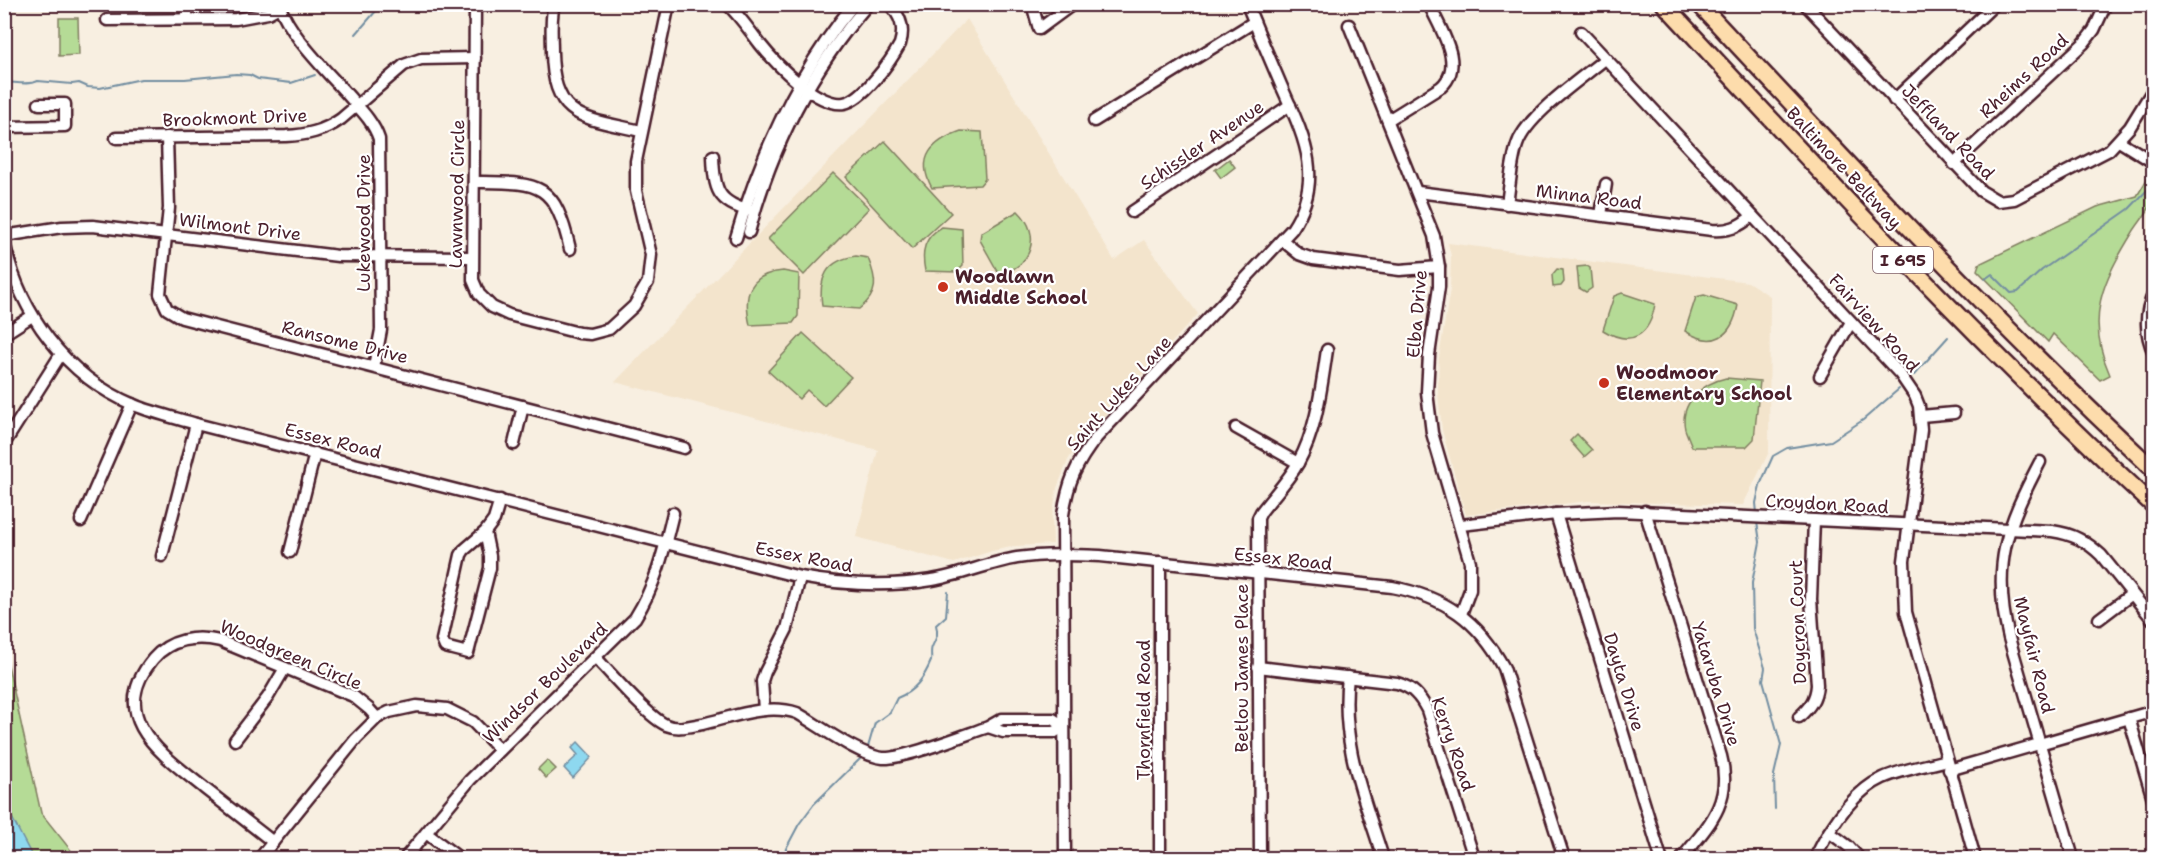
<svg xmlns="http://www.w3.org/2000/svg" width="2158" height="863" viewBox="0 0 2158 863" font-family="'Shantell Sans',sans-serif">
  <style>
    .built { fill: #f3e4cc }
    .green { fill: #b5db96; stroke: #807d60; stroke-width: 1.5 }
    .water { fill: #8ed8ef; stroke: #738ea1; stroke-width: 1.5 }
    .lines { fill: none; stroke-linecap: round; stroke-linejoin: round }
    .stream { stroke: #738ea1; stroke-width: 2 }
    .minor-casing { stroke: #4a1f2b; stroke-width: 15 }
    .highway-casing { stroke: #4a1f2b; stroke-width: 20 }
    .minor { stroke: #fff; stroke-width: 10 }
    .highway { stroke: #fddcac; stroke-width: 15 }
    .poi-dot { fill: #c8321e; stroke: #fff; stroke-width: 2 }
    .labels { text-anchor: middle; dominant-baseline: central; stroke-width: 4.5; stroke-linejoin: round; paint-order: stroke }
    .shield { fill: #fff; stroke: #80626b; stroke-width: 1.5 }
    .shield-label { font-size: 16px; font-weight: bold; fill: #4a1f2b }
    .street-label { font-size: 18px; fill: #4a1f2b; stroke: #fff }
    .poi-label { font-size: 18px; font-weight: bold; fill: #4a1f2b; stroke: #fff; text-anchor: start }
  </style>
  <rect width="100%" height="100%" fill="#f8efe1"/>
  <filter id="ink" filterUnits="userSpaceOnUse"><feTurbulence type="fractalNoise" baseFrequency=".0167" numOctaves="2"/><feDisplacementMap in="SourceGraphic" scale="12" xChannelSelector="R" yChannelSelector="G"/><feConvolveMatrix kernelMatrix="1 2 1 2 8 2 1 2 1" color-interpolation-filters="sRGB"/></filter>
  <g filter="url(#ink)">
    <!-- built -->
    <g class="built">
      <path d="M 967,19 L 1114,260 L 1144,240 L 1198,314 L 1079,443 L 1068,460 L 1057,488 L 1052,517 L 1053,544 L 1016,546 L 992,551 L 954,563 L 856,537 L 878,450 L 615,382 Z"/>
      <path d="M 1448,243 L 1748,282 L 1770,296 L 1769,452 L 1743,505 L 1588,501 L 1466,515 L 1442,430 L 1438,393 L 1439,358 L 1450,289 L 1451,256 Z"/>
    </g>
    <!-- green -->
    <g class="green">
      <path d="M 59,18 L 78,18 L 79,55 L 59,56 Z"/>
      <path d="M 961,131 L 982,132 L 985,179 L 980,185 L 932,188 C 915,157 933,141 961,131 Z"/>
      <path d="M 885,141 L 951,213 L 912,249 L 846,177 Z"/>
      <path d="M 1229,159 L 1235,167 L 1221,178 L 1215,170 Z"/>
      <path d="M 2153,169 C 2154,178 2155,188 2154,197 C 2152,208 2139,222 2133,232 C 2102,282 2085,318 2110,375 L 2100,380 L 2053,334 L 2048,342 L 1977,270 L 1979,264 L 2097,207 L 2137,196 Z"/>
      <path d="M 833,173 L 869,208 L 804,275 L 768,239 Z"/>
      <path d="M 1018,211 C 1043,235 1031,268 999,274 L 980,240 L 981,233 Z"/>
      <path d="M 942,227 L 962,229 L 963,266 L 957,272 L 925,271 C 921,251 924,237 942,227 Z"/>
      <path d="M 856,256 L 868,258 C 877,280 879,294 859,309 L 822,306 C 818,279 826,260 856,256 Z"/>
      <path d="M 1587,266 L 1590,268 L 1592,288 L 1586,292 L 1579,288 L 1577,267 Z"/>
      <path d="M 1557,269 L 1563,270 L 1564,282 L 1561,286 L 1553,287 L 1552,275 Z"/>
      <path d="M 783,271 L 799,274 L 798,316 L 793,323 L 750,325 C 743,295 748,274 783,271 Z"/>
      <path d="M 1622,293 L 1655,304 C 1650,335 1632,348 1603,330 L 1614,296 Z"/>
      <path d="M 1704,295 L 1738,305 C 1732,337 1714,349 1685,331 L 1696,297 Z"/>
      <path d="M 803,333 L 851,377 L 824,406 L 807,390 L 799,399 L 768,371 Z"/>
      <path d="M 1726,378 L 1760,381 L 1754,439 L 1746,447 L 1692,447 C 1690,441 1687,435 1685,429 C 1679,403 1703,383 1726,378 Z"/>
      <path d="M 1577,434 L 1592,450 L 1584,457 L 1570,441 Z"/>
      <path d="M 4,647 L 41,813 L 77,858 L 5,858 Z"/>
      <path d="M 547,760 L 556,769 L 546,778 L 538,769 Z"/>
    </g>
    <!-- water -->
    <g class="water">
      <path d="M 578,742 L 592,757 L 573,778 L 564,768 L 578,755 L 572,748 Z"/>
      <path d="M 5,772 L 5,797 L 7,808 L 33,858 L 9,858 L 5,850 Z"/>
    </g>
    <g class="lines">
      <!-- stream -->
      <g class="stream">
        <path d="M 356,34 L 382,4"/>
        <path d="M 4,82 C 15,82 28,86 38,81 L 72,84 L 79,83 L 88,87 L 100,88 L 141,79 L 185,79 L 236,74 L 250,75 L 258,79 L 291,83 L 315,75"/>
        <path d="M 1985,279 L 1992,274 L 2011,293 L 2018,292 L 2042,270 L 2129,209 L 2154,183"/>
        <path d="M 1914,375 L 1948,337"/>
        <path d="M 1757,513 L 1756,503 L 1760,485 L 1773,456 L 1787,448 L 1831,441 L 1863,420 L 1899,389"/>
        <path d="M 1757,522 L 1760,542 L 1752,583 L 1753,629 L 1765,668 L 1763,680 L 1781,745 L 1774,775 L 1775,809"/>
        <path d="M 868,747 L 875,723 L 890,712 L 897,698 C 915,691 924,678 931,661 C 932,657 930,651 932,647 C 936,638 939,635 936,625 L 946,616 L 948,592"/>
        <path d="M 781,858 L 799,824 L 814,804 L 860,759"/>
      </g>
      <defs>
        <g id="minor">
          <path d="M 187,4 L 187,19"/>
          <path d="M 279,4 C 290,37 330,74 353,101 C 364,113 374,124 379,139 L 381,330 L 374,367"/>
          <path d="M 475,4 L 473,280 L 479,294 L 492,307 L 509,315 L 579,333 L 590,334 L 609,329 L 634,306 L 648,282 L 651,255 L 636,191 L 636,161 L 669,4"/>
          <path d="M 554,4 C 550,20 552,36 552,52 C 553,120 585,118 641,131"/>
          <path d="M 727,4 C 740,16 749,30 760,44 C 775,63 817,107 844,103 C 863,100 891,61 900,44 C 905,28 901,16 889,4"/>
          <path d="M 1032,4 L 1039,29 L 1073,4"/>
          <path d="M 1805,4 L 1981,191 L 1998,201 L 2014,199 L 2109,150 L 2130,127 L 2154,88"/>
          <path d="M 107,20 L 236,19 L 268,13 L 279,7"/>
          <path d="M 1349,25 L 1434,236 L 1439,267 L 1439,287 L 1429,355 L 1427,392 L 1432,433 L 1470,562 L 1470,590 L 1461,614"/>
          <path d="M 1581,32 L 1900,374 L 1915,396 L 1919,406 L 1921,430 L 1904,561 L 1906,612 L 1975,858"/>
          <path d="M 1894,100 L 1995,4"/>
          <path d="M 1388,120 L 1441,87 C 1466,65 1440,29 1429,4"/>
          <path d="M 1094,121 L 1254,22"/>
          <path d="M 4,127 L 65,126 L 65,104 L 39,104"/>
          <path d="M 167,137 L 169,208 L 160,294 L 167,309 L 182,318 L 684,448"/>
          <path d="M 116,138 L 286,136 C 307,135 324,131 341,119 L 404,65 L 421,59 L 475,58"/>
          <path d="M 2119,141 L 2153,162"/>
          <path d="M 713,156 C 714,189 717,203 751,211"/>
          <path d="M 1954,164 L 2084,43 L 2094,30 L 2106,4"/>
          <path d="M 474,182 C 539,183 554,180 570,249"/>
          <path d="M 1418,192 L 1712,230 C 1729,231 1739,227 1752,216"/>
          <path d="M 1507,204 C 1510,185 1511,163 1517,145 C 1526,116 1581,79 1605,59"/>
          <path d="M 1132,212 L 1290,105"/>
          <path d="M 1601,215 L 1606,184"/>
          <path d="M 749,232 C 771,148 811,70 868,4"/>
          <path d="M 4,236 L 62,227 L 93,226 L 338,256 L 472,257"/>
          <path d="M 736,238 C 761,152 797,73 854,4"/>
          <path d="M 1282,240 L 1299,254 L 1313,259 L 1400,270 L 1439,267"/>
          <path d="M 4,241 C 19,312 65,376 134,405 C 154,413 176,418 196,424 L 800,577 C 844,585 888,587 932,580 C 961,575 988,563 1017,558 C 1044,554 1072,555 1100,556 L 1392,587 C 1445,597 1478,620 1504,668 L 1564,858"/>
          <path d="M 2154,293 C 2144,312 2145,335 2154,353"/>
          <path d="M 4,334 L 32,316"/>
          <path d="M 1820,376 L 1851,322"/>
          <path d="M 1921,416 L 1954,413"/>
          <path d="M 1236,428 L 1298,463"/>
          <path d="M 4,444 L 61,354"/>
          <path d="M 514,444 L 523,406"/>
          <path d="M 2040,462 C 2007,525 1991,565 2009,638 L 2073,858"/>
          <path d="M 1645,511 L 1721,756 C 1733,802 1709,825 1682,858"/>
          <path d="M 1556,514 L 1661,858"/>
          <path d="M 81,521 L 132,404"/>
          <path d="M 1461,525 L 1556,514 L 1618,511 L 2052,531 C 2073,534 2086,541 2101,555 L 2154,621"/>
          <path d="M 485,532 L 464,550 L 461,555 L 442,640 L 445,647 L 468,653 L 490,568 L 490,556 L 485,532 L 494,520 L 500,500"/>
          <path d="M 290,552 L 315,453"/>
          <path d="M 162,556 L 196,424"/>
          <path d="M 1160,562 L 1160,858"/>
          <path d="M 2099,619 L 2132,594"/>
          <path d="M 596,658 C 611,674 648,717 666,725 C 678,730 690,726 702,724 C 733,717 767,703 797,713 C 818,725 860,756 883,758 C 901,760 967,734 988,727 L 1002,719 L 1053,719 L 1064,726 L 1055,732 L 1003,732 L 988,727"/>
          <path d="M 1258,667 L 1397,683 C 1412,687 1420,696 1427,710 L 1474,858"/>
          <path d="M 1348,677 C 1340,743 1364,797 1383,858"/>
          <path d="M 764,710 L 762,681 L 765,672 L 787,629 L 800,577"/>
          <path d="M 1799,717 C 1810,707 1816,699 1817,685 L 1811,599 L 1814,520"/>
          <path d="M 2129,718 L 2154,802"/>
          <path d="M 235,740 L 268,697 L 285,668"/>
          <path d="M 1949,770 L 2154,711"/>
          <path d="M 1829,832 L 1848,846 L 1859,858"/>
          <path d="M 426,833 L 459,858"/>
          <path d="M 273,842 C 250,824 227,806 204,788 C 162,754 105,717 153,659 C 170,639 196,635 220,641 L 353,696 L 369,709 L 377,718"/>
          <path d="M 260,858 L 356,739 L 377,718 L 389,712 L 417,706 L 447,709 L 473,722 L 500,750"/>
          <path d="M 405,858 L 470,780 L 635,618 C 656,585 664,550 673,513"/>
          <path d="M 1065,858 L 1063,515 C 1068,482 1076,463 1097,437 L 1292,229 C 1326,178 1303,135 1281,85 C 1270,59 1258,32 1247,4"/>
          <path d="M 1260,858 L 1258,518 L 1261,512 C 1273,496 1288,481 1298,463 C 1317,429 1321,389 1327,350"/>
          <path d="M 1815,858 C 1829,829 1852,792 1883,778 C 1903,769 1926,766 1947,760"/>
        </g>
        <g id="highway">
          <path d="M 1664,4 C 1823,176 1982,347 2154,506"/>
          <path d="M 1699,4 C 1847,163 1995,322 2154,470"/>
        </g>
      </defs>
      <!-- minor casing -->
      <use href="#minor" class="minor-casing"/>
      <!-- highway casing -->
      <use href="#highway" class="highway-casing"/>
      <!-- minor -->
      <use href="#minor" class="minor"/>
      <!-- highway -->
      <use href="#highway" class="highway"/>
    </g>
  </g>
  <!-- markers -->
  <g class="poi-dot">
    <circle cx="943" cy="287" r="6"/>
    <circle cx="1604" cy="383" r="6"/>
  </g>
  <g class="labels">
    <!-- shield labels -->
    <rect class="shield" x="1873" y="247" width="60" height="26" rx="4.5"/>
    <g class="shield-label">
      <text x="1903" y="260">I 695</text>
    </g>
    <!-- street labels -->
    <g class="street-label">
      <text transform="translate(2024 76) rotate(-43)">Rheims Road</text>
      <text transform="translate(235 118) rotate(-2)">Brookmont Drive</text>
      <text transform="translate(1948 132) rotate(46)">Jeffland Road</text>
      <text transform="translate(1202 145) rotate(-34)">Schissler Avenue</text>
      <text transform="translate(1844 168) rotate(47)">Baltimore Beltway</text>
      <text transform="translate(457 194) rotate(-89)">Lawnwood Circle</text>
      <text transform="translate(1589 197) rotate(7)">Minna Road</text>
      <text transform="translate(364 223) rotate(-90)">Lukewood Drive</text>
      <text transform="translate(240 227) rotate(7)">Wilmont Drive</text>
      <text transform="translate(1417 314) rotate(-85)">Elba Drive</text>
      <text transform="translate(1874 323) rotate(48)">Fairview Road</text>
      <text transform="translate(345 342) rotate(14)">Ransome Drive</text>
      <text transform="translate(1119 393) rotate(-48)">Saint Lukes Lane</text>
      <text transform="translate(333 441) rotate(14)">Essex Road</text>
      <text transform="translate(1827 504) rotate(3)">Croydon Road</text>
      <text transform="translate(804 557) rotate(11)">Essex Road</text>
      <text transform="translate(1283 559) rotate(6)">Essex Road</text>
      <text transform="translate(1798 622) rotate(-92)">Doycron Court</text>
      <text transform="translate(291 655) rotate(23)">Woodgreen Circle</text>
      <text transform="translate(2034 655) rotate(76)">Mayfair Road</text>
      <text transform="translate(1242 668) rotate(-90)">Betlou James Place</text>
      <text transform="translate(1624 682) rotate(73)">Dayta Drive</text>
      <text transform="translate(545 683) rotate(-44)">Windsor Boulevard</text>
      <text transform="translate(1716 684) rotate(73)">Yataruba Drive</text>
      <text transform="translate(1144 710) rotate(-90)">Thornfield Road</text>
      <text transform="translate(1453 744) rotate(71)">Kerry Road</text>
    </g>
    <!-- poi labels -->
    <g class="poi-label">
      <text x="955" y="277">Woodlawn<tspan x="955" dy="21">Middle School</tspan></text>
      <text x="1616" y="373">Woodmoor<tspan x="1616" dy="21">Elementary School</tspan></text>
    </g>
  </g>
  <!-- margin -->
  <rect width="2158" height="863" fill="none" stroke="#fff" stroke-width="24"/>
  <rect x="12" y="12" width="2134" height="839" fill="none" stroke="#4a1f2b" stroke-width="2" filter="url(#ink)"/>
</svg>
